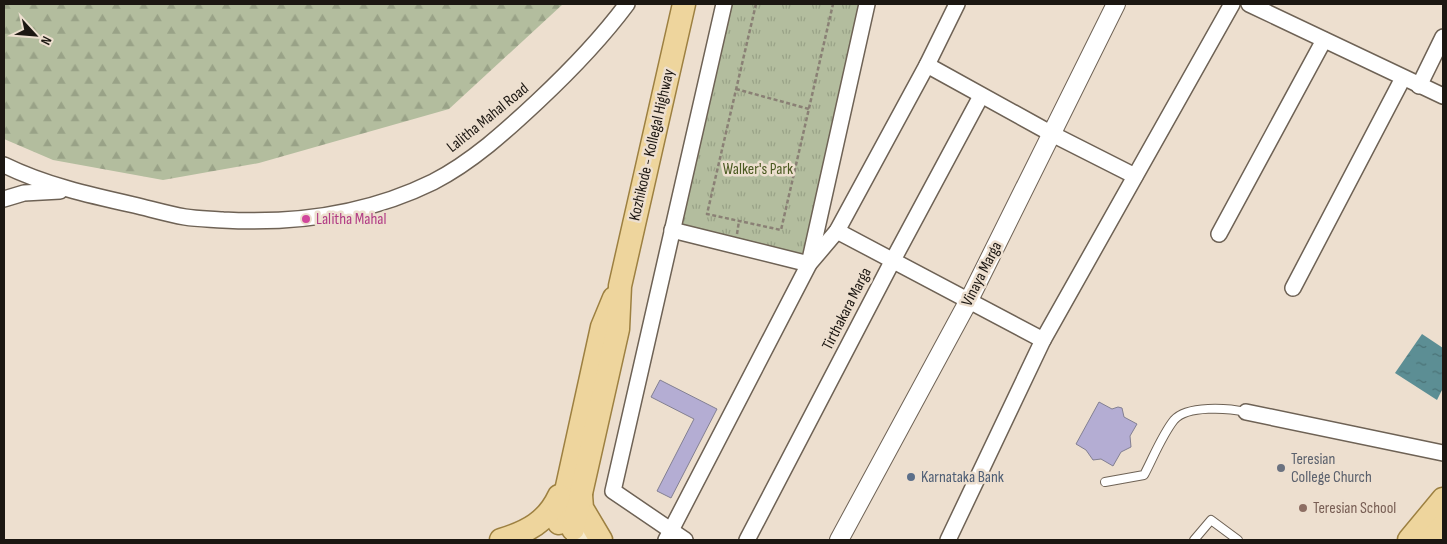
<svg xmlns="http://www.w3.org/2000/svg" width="1447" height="544" viewBox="0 0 1447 544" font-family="'Sofia Sans Condensed',sans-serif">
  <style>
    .forest { fill: url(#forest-firs) }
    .park { fill: url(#park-tufts) }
    .water { fill: url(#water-ripples) }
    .building { fill: #b4add3; stroke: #838092 }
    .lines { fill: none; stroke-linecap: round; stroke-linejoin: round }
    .service-casing { stroke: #6e6255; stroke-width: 10 }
    .minor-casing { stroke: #6e6255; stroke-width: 18 }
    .tertiary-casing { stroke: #6e6255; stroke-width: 20 }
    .secondary-casing { stroke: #6e6255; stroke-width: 22 }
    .primary-casing { stroke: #9d8041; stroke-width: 25 }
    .path { stroke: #8a8075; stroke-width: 2.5; stroke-dasharray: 4 2.5; stroke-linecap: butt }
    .service { stroke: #fff; stroke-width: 8 }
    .minor { stroke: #fff; stroke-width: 15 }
    .tertiary { stroke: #fff; stroke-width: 18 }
    .secondary { stroke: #f6eace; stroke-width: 20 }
    .primary { stroke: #eed59d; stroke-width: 22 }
    .hotel-dot { fill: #d1479c; stroke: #eddfcf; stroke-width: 2 }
    .worship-dot { fill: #6b7280; stroke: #eddfcf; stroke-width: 2 }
    .service-dot { fill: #5c6f8a; stroke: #eddfcf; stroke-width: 2 }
    .education-dot { fill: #8d6e63; stroke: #eddfcf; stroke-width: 2 }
    .labels { text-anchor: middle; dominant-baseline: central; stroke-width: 5; stroke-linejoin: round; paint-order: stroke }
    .street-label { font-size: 16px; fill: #1c1712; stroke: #eddfcf }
    .park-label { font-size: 16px; fill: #4b5a21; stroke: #eddfcf }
    .hotel-label { font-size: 16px; fill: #b23c85; stroke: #eddfcf; text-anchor: start }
    .worship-label { font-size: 16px; fill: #5b616d; stroke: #eddfcf; text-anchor: start }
    .service-label { font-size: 16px; fill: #4e5e75; stroke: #eddfcf; text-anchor: start }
    .education-label { font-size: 16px; fill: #785e54; stroke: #eddfcf; text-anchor: start }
  </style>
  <defs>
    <pattern id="forest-firs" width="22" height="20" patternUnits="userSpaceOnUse" patternTransform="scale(1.25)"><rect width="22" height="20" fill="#b3bd9e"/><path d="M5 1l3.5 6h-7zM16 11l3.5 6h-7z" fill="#99a287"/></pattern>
    <pattern id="park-tufts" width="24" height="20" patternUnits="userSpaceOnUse" patternTransform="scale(1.25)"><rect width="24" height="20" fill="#b3bd9e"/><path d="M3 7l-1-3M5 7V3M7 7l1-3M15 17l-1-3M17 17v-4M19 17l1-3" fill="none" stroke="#99a287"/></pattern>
    <pattern id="water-ripples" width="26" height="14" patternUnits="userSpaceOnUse" patternTransform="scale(1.25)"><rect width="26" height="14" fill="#5c8e94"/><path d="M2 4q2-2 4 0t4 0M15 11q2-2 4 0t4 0" fill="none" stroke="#4b7377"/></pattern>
  </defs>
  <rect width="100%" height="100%" fill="#eddfcf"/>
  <!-- forest -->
  <path class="forest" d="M 4,4 L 563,4 L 449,109 L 259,163 L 163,180 L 53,160 L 4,139 Z"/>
  <!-- park -->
  <path class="park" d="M 726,4 L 867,4 L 809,264 L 672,230 Z"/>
  <!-- water -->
  <path class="water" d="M 1422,334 L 1443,348 L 1443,388 L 1437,400 L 1395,373 Z"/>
  <!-- building -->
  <g class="building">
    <path d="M 660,380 L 717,409 L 671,498 L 657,491 L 694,419 L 651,397 Z"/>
    <path d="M 1099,402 L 1112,409 L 1118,407 L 1122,408 L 1124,417 L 1137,424 L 1130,436 L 1131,447 L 1121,452 L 1113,466 L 1101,459 L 1093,460 L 1086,450 L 1076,444 Z"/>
  </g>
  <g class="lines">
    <defs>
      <g id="service">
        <path d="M 1105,482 L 1144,475 C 1153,458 1162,435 1174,420 C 1187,405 1228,408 1246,412"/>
        <path d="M 1194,540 L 1211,520 L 1238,540"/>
      </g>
      <g id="minor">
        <path d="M 1249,4 L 1443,96"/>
        <path d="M 927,65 L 1052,134 L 1135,176"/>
        <path d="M 1419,86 L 1443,37"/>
        <path d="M 4,165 C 45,185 89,195 134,205 C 151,209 168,214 185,217 C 197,219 211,219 223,220 C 295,224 368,214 433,182 C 472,162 506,131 538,101 C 570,71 601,39 627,4"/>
        <path d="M 4,199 L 24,193 L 60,191"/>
        <path d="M 672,230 L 809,264 L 867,4"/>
        <path d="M 837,231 L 1043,340"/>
        <path d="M 1219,234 L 1324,40"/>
        <path d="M 1293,288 L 1403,78"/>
        <path d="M 1246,412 L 1443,453"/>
        <path d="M 666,540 L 809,264 L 837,231 L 927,65 L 957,4"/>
        <path d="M 685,540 L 613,491 L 724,4"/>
        <path d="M 747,540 L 893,260 L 981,96"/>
        <path d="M 948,540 L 1043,340 L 1232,4"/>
      </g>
      <path id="tertiary" d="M 839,540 L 969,300 L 1116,4"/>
      <path id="secondary" d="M 576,534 L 589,540"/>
      <g id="primary">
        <path d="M 581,495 L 582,508 L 601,540"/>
        <path d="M 559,523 L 602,327 L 614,298"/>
        <path d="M 573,529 L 618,329 L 620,286 L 684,4"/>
        <path d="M 501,540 C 527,532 547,522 559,496"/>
        <path d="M 1409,540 L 1443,499"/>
        <path d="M 1431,540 L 1443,526"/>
      </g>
    </defs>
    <!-- service casing -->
    <use href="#service" class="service-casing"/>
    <!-- minor casing -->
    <use href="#minor" class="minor-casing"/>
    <!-- tertiary casing -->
    <use href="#tertiary" class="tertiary-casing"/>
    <!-- secondary casing -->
    <use href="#secondary" class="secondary-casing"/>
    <!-- primary casing -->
    <use href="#primary" class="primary-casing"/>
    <!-- path -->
    <g class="path">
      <path d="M 756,4 L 707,214 L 781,230 L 833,4"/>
      <path d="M 736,89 L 809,109"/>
      <path d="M 737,234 L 739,221"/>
    </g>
    <!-- service -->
    <use href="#service" class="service"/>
    <!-- minor -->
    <use href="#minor" class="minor"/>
    <!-- tertiary -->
    <use href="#tertiary" class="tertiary"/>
    <!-- secondary -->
    <use href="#secondary" class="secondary"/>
    <!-- primary -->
    <use href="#primary" class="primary"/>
  </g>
  <!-- markers -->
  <circle class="hotel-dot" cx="306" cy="219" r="5"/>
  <circle class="worship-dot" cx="1281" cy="468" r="5"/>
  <circle class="service-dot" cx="911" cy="477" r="5"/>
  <circle class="education-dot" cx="1303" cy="508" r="5"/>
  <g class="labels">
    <!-- street labels -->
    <g class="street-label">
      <text transform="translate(488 118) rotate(-39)">Lalitha Mahal Road</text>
      <text transform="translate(652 145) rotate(-77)">Kozhikode - Kollegal Highway</text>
      <text transform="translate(982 274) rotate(-63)">Vinaya Marga</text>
      <text transform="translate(847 309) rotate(-63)">Tirthakara Marga</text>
    </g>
    <!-- park labels -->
    <g class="park-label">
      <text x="758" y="169">Walker's Park</text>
    </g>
    <!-- hotel labels -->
    <g class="hotel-label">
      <text x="316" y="219">Lalitha Mahal</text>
    </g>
    <!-- worship labels -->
    <g class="worship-label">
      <text x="1291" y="459">Teresian<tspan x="1291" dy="18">College Church</tspan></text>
    </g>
    <!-- service labels -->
    <g class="service-label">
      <text x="921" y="477">Karnataka Bank</text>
    </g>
    <!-- education labels -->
    <g class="education-label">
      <text x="1313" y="508">Teresian School</text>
    </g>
  </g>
  <!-- border -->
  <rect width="1447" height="544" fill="none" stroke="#1c1712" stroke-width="10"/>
  <!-- north arrow -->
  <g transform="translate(35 35) rotate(116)" stroke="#eddfcf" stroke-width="4" paint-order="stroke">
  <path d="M0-4L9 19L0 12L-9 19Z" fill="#1c1712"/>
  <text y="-8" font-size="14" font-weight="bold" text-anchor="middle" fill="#1c1712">N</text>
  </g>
</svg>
